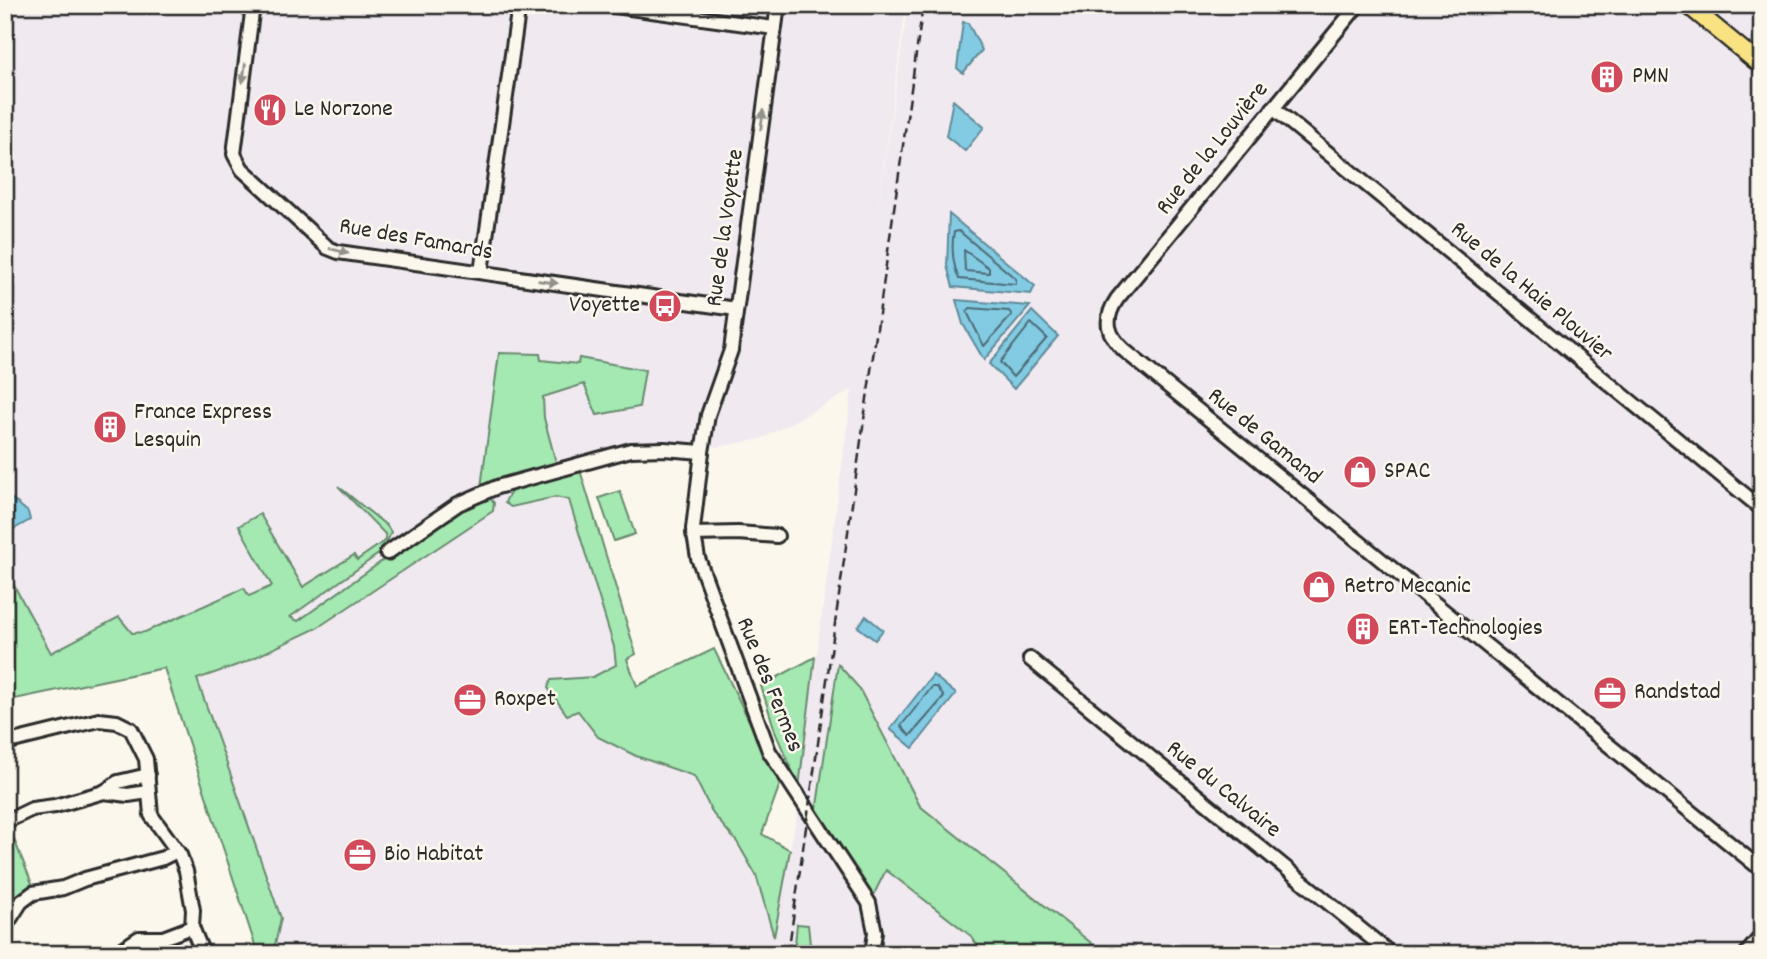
<svg xmlns="http://www.w3.org/2000/svg" width="1767" height="959" viewBox="0 0 1767 959" font-family="Dekko,sans-serif">
  <style>
    .built { fill: #f0e9f0; fill-rule: evenodd }
    .green { fill: #a4e8b2; stroke: #688a6e; stroke-width: 2 }
    .water { fill: #82cbe3; stroke: #5f8b99; stroke-width: 2 }
    .lines { fill: none; stroke-linecap: round; stroke-linejoin: round }
    .shore { stroke: #4e6b75; stroke-width: 2 }
    .minor-casing { stroke: #2b2b2b; stroke-width: 18 }
    .major-casing { stroke: #2b2b2b; stroke-width: 21 }
    .minor { stroke: #fbf7ec; stroke-width: 12 }
    .major { stroke: #f8e281; stroke-width: 16 }
    .rail { stroke: #2b2b2b; stroke-width: 2.5; stroke-dasharray: 10 5; stroke-linecap: butt }
    .oneway { fill: #93918c }
    .labels { text-anchor: middle; dominant-baseline: central; stroke-width: 5; stroke-linejoin: round; paint-order: stroke }
    .poi-label { font-size: 24px; fill: #2b2b2b; stroke: #fbf7ec; text-anchor: start }
    .street-label { font-size: 24px; fill: #2b2b2b; stroke: #fbf7ec }
  </style>
  <rect width="100%" height="100%" fill="#fbf7ec"/>
  <filter id="ink" filterUnits="userSpaceOnUse"><feTurbulence type="fractalNoise" baseFrequency=".0143" numOctaves="2"/><feDisplacementMap in="SourceGraphic" scale="14" xChannelSelector="R" yChannelSelector="G"/><feConvolveMatrix kernelMatrix="1 2 1 2 8 2 1 2 1" color-interpolation-filters="sRGB"/></filter>
  <g filter="url(#ink)">
    <!-- built -->
    <path class="built" d="M 5,5 L 906,5 L 875,229 L 908,5 L 1762,5 L 1762,954 L 273,954 L 281,918 L 197,679 L 243,663 L 316,628 L 5,687 ZM 852,390 L 799,787 L 813,827 L 798,809 L 774,935 L 756,875 L 694,776 L 636,756 L 598,737 L 551,680 L 593,677 L 627,658 L 557,466 L 629,444 L 689,442 L 717,447 L 761,439 Z"/>
    <!-- green -->
    <g class="green">
      <path d="M 499,353 L 540,354 L 541,360 L 578,364 L 579,358 L 645,370 L 639,407 L 597,415 L 584,384 L 543,397 L 544,418 L 557,466 L 481,487 Z"/>
      <path d="M 580,470 L 636,654 L 627,659 L 637,686 L 714,649 L 780,784 L 762,834 L 790,850 L 774,937 L 756,875 L 737,842 L 713,814 L 694,776 L 636,756 L 598,737 L 578,711 L 567,715 L 548,688 L 551,680 L 593,677 L 616,665 L 614,647 L 569,500 L 556,497 L 511,507 L 505,503 C 512,477 556,476 580,470 Z"/>
      <path d="M 338,486 L 387,526 L 391,532 L 384,550 L 290,617 L 298,621 L 451,512 L 489,497 L 494,503 L 493,511 L 317,628 L 243,663 L 197,679 L 281,918 L 273,954 L 258,954 L 164,668 L 5,701 L 5,569 L 51,653 L 119,617 L 132,633 L 145,632 L 244,588 L 249,596 L 272,586 L 239,526 L 260,514 L 303,587 L 354,555 L 357,560 L 386,540 L 385,534 Z"/>
      <path d="M 620,491 L 635,534 L 614,541 L 599,498 Z"/>
      <path d="M 815,657 L 799,787 L 776,734 L 761,686 Z"/>
      <path d="M 838,664 L 859,688 L 920,806 L 1105,954 L 983,954 L 971,936 L 886,870 L 872,898 L 816,812 Z"/>
      <path d="M 9,827 L 33,886 L 16,899 L 5,892 L 5,828 Z"/>
      <path d="M 797,924 L 808,925 L 811,954 L 794,954 Z"/>
    </g>
    <!-- water -->
    <g class="water">
      <path d="M 963,22 L 968,23 L 982,50 L 963,73 L 957,68 Z"/>
      <path d="M 953,100 L 984,127 L 965,151 L 946,136 Z"/>
      <path d="M 949,214 L 1035,286 L 1031,294 L 953,287 L 947,266 Z"/>
      <path d="M 956,300 L 1030,306 L 984,360 L 963,324 Z"/>
      <path d="M 1032,311 L 1058,336 L 1014,389 L 989,364 Z"/>
      <path d="M 5,493 L 28,512 L 30,520 L 5,534 Z"/>
      <path d="M 866,616 L 883,630 L 875,640 L 858,627 Z"/>
      <path d="M 933,675 L 956,694 L 913,748 L 890,729 Z"/>
    </g>
    <g class="lines">
      <!-- shore -->
      <g class="shore">
        <path d="M 959,231 L 1016,279 L 1016,284 L 959,279 C 953,265 951,247 954,232 Z"/>
        <path d="M 964,250 L 989,268 L 989,273 L 965,271 Z"/>
        <path d="M 970,308 L 1009,311 L 1012,315 L 984,346 L 967,312 Z"/>
        <path d="M 1031,323 L 1047,338 L 1013,377 L 1000,362 Z"/>
        <path d="M 932,687 L 937,687 L 944,697 L 910,736 L 901,726 Z"/>
      </g>
      <defs>
        <g id="minor">
          <path d="M 253,5 L 234,154 L 242,169 L 328,248 L 338,252 L 736,309"/>
          <path d="M 608,5 L 774,28"/>
          <path d="M 778,5 L 731,350 L 708,415 L 702,452 L 693,529 L 698,558 L 769,751 L 869,903 L 875,932 L 872,954"/>
          <path d="M 1358,5 L 1117,299 C 1103,320 1107,335 1125,351 L 1762,870"/>
          <path d="M 1273,108 L 1762,509"/>
          <path d="M 481,272 L 519,5"/>
          <path d="M 693,534 L 738,533 L 777,536"/>
          <path d="M 387,553 L 458,504 L 497,487 L 631,450 L 664,449 L 702,452"/>
          <path d="M 1030,659 L 1391,954"/>
          <path d="M 5,743 L 99,720 L 117,722 L 131,729 L 146,759 L 151,815 L 180,855 L 186,871 L 193,910 L 192,927"/>
          <path d="M 104,792 L 118,782 L 148,775"/>
          <path d="M 5,822 L 32,809 L 55,806 L 104,792 L 128,795 L 148,792"/>
          <path d="M 5,927 L 21,902 L 33,893 L 63,888 L 85,879 L 163,858 L 177,851"/>
          <path d="M 192,927 L 203,954"/>
          <path d="M 115,954 L 139,938 L 163,938 L 192,927"/>
          <path d="M 1746,954 L 1762,935"/>
        </g>
        <path id="major" d="M 1688,5 L 1762,66"/>
      </defs>
      <!-- minor casing -->
      <use href="#minor" class="minor-casing"/>
      <!-- major casing -->
      <use href="#major" class="major-casing"/>
      <!-- minor -->
      <use href="#minor" class="minor"/>
      <!-- major -->
      <use href="#major" class="major"/>
      <!-- rail -->
      <path class="rail" d="M 788,954 L 923,5"/>
    </g>
    <!-- one-way arrows -->
    <defs><path id="oneway-solid" d="M-6-.8H1V-3.2L6.5 0L1 3.2V.8H-6Z" transform="scale(1.75)"/></defs>
    <g class="oneway">
      <use href="#oneway-solid" transform="translate(244 73) rotate(98)"/>
      <use href="#oneway-solid" transform="translate(762 120) rotate(-82)"/>
      <use href="#oneway-solid" transform="translate(339 251) rotate(15)"/>
      <use href="#oneway-solid" transform="translate(548 282) rotate(8)"/>
    </g>
  </g>
  <!-- icons -->
  <defs>
    <symbol id="building-disc" viewBox="-11 -11 22 22"><circle r="9.5" fill="#d1495b" stroke="#fbf7ec"/><path d="M-4-6H4V6H1V3H-1V6H-4ZM-2.5-4.3h1.7v1.8h-1.7ZM.8-4.3h1.7v1.8H.8ZM-2.5-1h1.7V.8h-1.7ZM.8-1h1.7V.8H.8Z" fill="#fff"/></symbol>
    <symbol id="restaurant-disc" viewBox="-11 -11 22 22"><circle r="9.5" fill="#d1495b" stroke="#fbf7ec"/><path d="M-5-6h1v4h1v-4h1v4h1v-4h1v5L-1.5 .5V6h-2V.5L-5-1ZM5-6V6H3V1.5H1.5Q1.5-4 5-6Z" fill="#fff"/></symbol>
    <symbol id="bus-disc" viewBox="-11 -11 22 22"><circle r="9.5" fill="#d1495b" stroke="#fbf7ec"/><path d="M-5-6H5V4H4V6H2V4H-2V6H-4V4H-5ZM-3.5-4V0h7V-4ZM-3.5 1.2v1.5H-2V1.2ZM2 1.2v1.5H3.5V1.2Z" fill="#fff"/></symbol>
    <symbol id="shop-disc" viewBox="-11 -11 22 22"><circle r="9.5" fill="#d1495b" stroke="#fbf7ec"/><path d="M-5-2.5h2.3a2.7 3.5 0 0 1 5.4 0H5L5.5 6h-11ZM-1.5-2.5h3a1.5 2.3 0 0 0-3 0Z" fill="#fff"/></symbol>
    <symbol id="office-disc" viewBox="-11 -11 22 22"><circle r="9.5" fill="#d1495b" stroke="#fbf7ec"/><path d="M-6-3h4V-5.5h4V-3h4V5H-6ZM-1-4.5V-3h2v-1.5ZM-6 0V1H6V0Z" fill="#fff"/></symbol>
  </defs>
  <g fill-rule="evenodd">
    <use href="#building-disc" x="1588" y="58" width="38" height="38"/>
    <use href="#restaurant-disc" x="251" y="91" width="38" height="38"/>
    <use href="#bus-disc" x="646" y="287" width="38" height="38"/>
    <use href="#building-disc" x="91" y="408" width="38" height="38"/>
    <use href="#shop-disc" x="1341" y="453" width="38" height="38"/>
    <use href="#shop-disc" x="1300" y="568" width="38" height="38"/>
    <use href="#building-disc" x="1344" y="610" width="38" height="38"/>
    <use href="#office-disc" x="1591" y="674" width="38" height="38"/>
    <use href="#office-disc" x="451" y="681" width="38" height="38"/>
    <use href="#office-disc" x="341" y="836" width="38" height="38"/>
  </g>
  <g class="labels">
    <!-- poi labels -->
    <g class="poi-label">
      <text x="1632" y="77">PMN</text>
      <text x="294" y="110">Le Norzone</text>
      <text x="640" y="306" text-anchor="end">Voyette</text>
      <text x="134" y="413">France Express<tspan x="134" dy="28">Lesquin</tspan></text>
      <text x="1384" y="472">SPAC</text>
      <text x="1344" y="587">Retro Mecanic</text>
      <text x="1388" y="629">ERT-Technologies</text>
      <text x="1634" y="693">Randstad</text>
      <text x="494" y="700">Roxpet</text>
      <text x="384" y="855">Bio Habitat</text>
    </g>
    <!-- street labels -->
    <g class="street-label">
      <text transform="translate(1213 149) rotate(-51)">Rue de la Louvière</text>
      <text transform="translate(726 228) rotate(-82)">Rue de la Voyette</text>
      <text transform="translate(416 240) rotate(10)">Rue des Famards</text>
      <text transform="translate(1531 292) rotate(40)">Rue de la Haie Plouvier</text>
      <text transform="translate(1264 437) rotate(39)">Rue de Gamand</text>
      <text transform="translate(769 685) rotate(68)">Rue des Fermes</text>
      <text transform="translate(1223 790) rotate(39)">Rue du Calvaire</text>
    </g>
  </g>
  <!-- margin -->
  <rect width="1767" height="959" fill="none" stroke="#fbf7ec" stroke-width="28"/>
  <rect x="14" y="14" width="1739" height="931" fill="none" stroke="#2b2b2b" stroke-width="2.5" filter="url(#ink)"/>
</svg>
